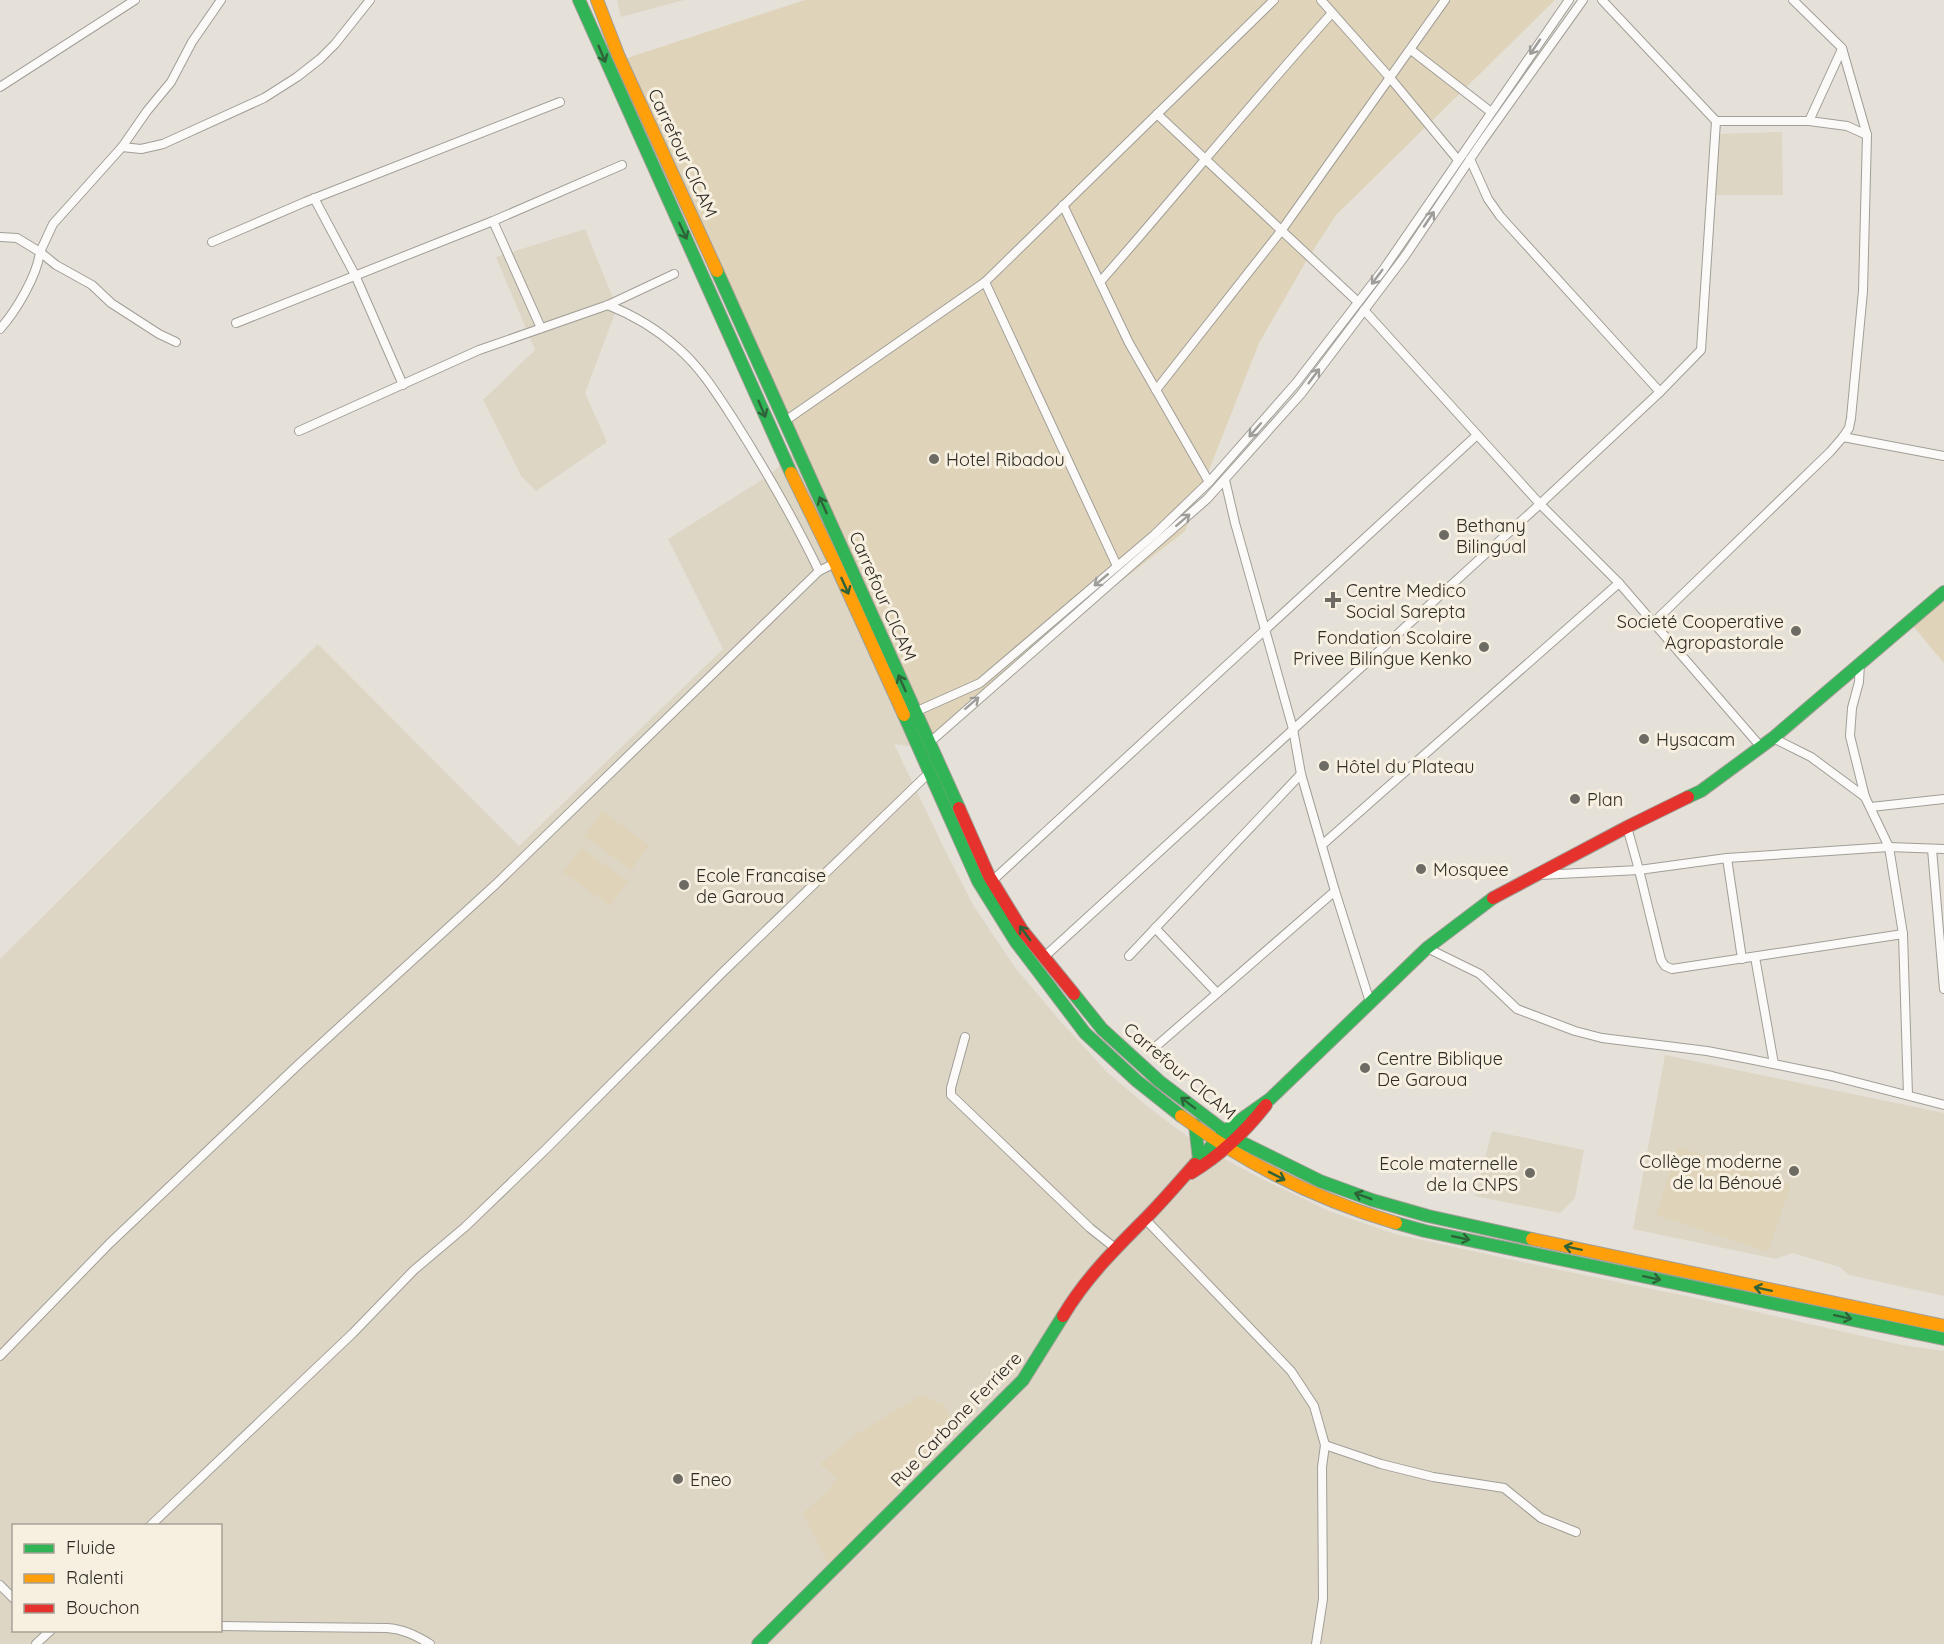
<svg xmlns="http://www.w3.org/2000/svg" width="1944" height="1644" viewBox="0 0 1944 1644" font-family="Quicksand,sans-serif">
  <style>
    .built { fill: #ddd6c5; fill-rule: evenodd }
    .green { fill: #dfd3b9 }
    .lines { fill: none; stroke-linecap: round; stroke-linejoin: round }
    .street-casing { stroke: #a19e97; stroke-width: 10 }
    .fast-casing { stroke: #a19e97; stroke-width: 14 }
    .slow-casing { stroke: #a19e97; stroke-width: 14 }
    .jam-casing { stroke: #a19e97; stroke-width: 14 }
    .street { stroke: #fbfaf9; stroke-width: 8 }
    .fast { stroke: #30b455; stroke-width: 12 }
    .slow { stroke: #ff9f0a; stroke-width: 12 }
    .jam { stroke: #e5322d; stroke-width: 12 }
    .oneway { stroke: #9e9d9a }
    .oneway2 { stroke: #2e6238 }
    .poi-dot { fill: #6d6b64; stroke: #f7f0e1; stroke-width: 2 }
    .labels { text-anchor: middle; dominant-baseline: central; stroke-width: 6; stroke-linejoin: round; paint-order: stroke }
    .street-label { font-size: 18px; fill: #2d2b25; stroke: #f7f0e1 }
    .poi-label { font-size: 18px; fill: #2d2b25; stroke: #f7f0e1; text-anchor: start }
  </style>
  <rect width="100%" height="100%" fill="#e5e1d8"/>
  <!-- built -->
  <g class="built">
    <path d="M 617,0 L 684,0 L 621,17 Z"/>
    <path d="M 1782,132 L 1783,195 L 1711,195 L 1715,134 Z"/>
    <path d="M 585,229 L 617,308 L 585,393 L 607,442 L 536,491 L 521,476 L 483,400 L 535,350 L 496,257 Z"/>
    <path d="M 794,452 L 929,749 L 894,744 L 943,846 L 973,905 L 1014,966 L 1062,1023 L 1108,1073 L 1147,1106 L 1200,1146 L 1262,1179 L 1329,1211 L 1395,1234 L 1550,1268 L 1691,1297 L 1902,1345 L 1944,1351 L 1944,1644 L 0,1644 L 0,959 L 318,644 L 519,846 L 723,649 L 668,539 L 771,474 ZM 14,1526 L 220,1526 L 220,1630 L 14,1630 Z"/>
    <path d="M 1665,1055 L 1944,1113 L 1944,1296 L 1849,1275 L 1840,1267 L 1792,1253 L 1776,1259 L 1633,1229 Z"/>
    <path d="M 1492,1131 L 1584,1150 L 1575,1198 L 1560,1213 L 1475,1196 Z"/>
  </g>
  <!-- green -->
  <g class="green">
    <path d="M 805,0 L 1555,0 L 1336,215 L 1308,258 L 1259,343 L 1185,531 L 1049,638 L 929,749 L 618,61 Z"/>
    <path d="M 1944,600 L 1944,663 L 1913,626 Z"/>
    <path d="M 602,811 L 649,845 L 631,870 L 584,836 Z"/>
    <path d="M 581,848 L 628,881 L 610,906 L 563,872 Z"/>
    <path d="M 1678,1147 L 1791,1184 L 1768,1252 L 1656,1215 Z"/>
    <path d="M 921,1395 L 944,1404 L 959,1430 L 829,1565 L 803,1513 L 827,1492 L 837,1478 L 820,1464 L 852,1437 Z"/>
  </g>
  <g class="lines">
    <defs>
      <g id="street">
        <path d="M 1321,0 L 1391,79 L 1458,160"/>
        <path d="M 1411,50 L 1491,112"/>
        <path d="M 0,87 L 135,0"/>
        <path d="M 1157,114 L 1358,302"/>
        <path d="M 1716,121 L 1809,121 L 1842,49"/>
        <path d="M 1809,121 L 1847,126 L 1867,135"/>
        <path d="M 122,147 L 141,149 L 163,144 L 264,98 L 297,77 L 320,59 L 335,44 L 370,0"/>
        <path d="M 1470,159 L 1488,199 L 1500,216 L 1660,392"/>
        <path d="M 314,198 L 355,275 L 403,385"/>
        <path d="M 1063,205 L 1129,343 L 1209,482"/>
        <path d="M 493,221 L 541,328"/>
        <path d="M 0,237 L 17,238 L 40,252 C 37,276 16,311 0,329"/>
        <path d="M 212,242 L 305,202 L 560,102"/>
        <path d="M 985,282 L 1117,566"/>
        <path d="M 1100,282 C 1178,193 1253,101 1332,13"/>
        <path d="M 608,305 C 633,315 658,330 678,348 C 701,368 717,394 734,420 C 765,469 794,519 819,571"/>
        <path d="M 1364,310 L 1540,504 L 1619,583 L 1761,747"/>
        <path d="M 236,323 L 493,221 L 622,165"/>
        <path d="M 176,342 L 159,334 L 111,303 L 92,285 L 56,265 L 40,252 L 53,224 L 122,147 L 147,111 L 171,82 L 192,42 L 221,0"/>
        <path d="M 1156,390 L 1281,231 L 1445,0"/>
        <path d="M 785,421 L 985,282 L 1274,0"/>
        <path d="M 299,431 L 479,350 L 608,305 L 674,274"/>
        <path d="M 1843,437 L 1944,456"/>
        <path d="M 1225,480 L 1235,523 L 1293,729 L 1301,774 L 1335,891 L 1370,1002"/>
        <path d="M 1654,622 L 1830,452 L 1843,437 L 1849,428 L 1851,418 L 1863,291 L 1867,135 L 1842,48 L 1793,0"/>
        <path d="M 1860,662 L 1859,682 L 1852,708 L 1850,736 L 1865,797 L 1889,847 L 1903,934 L 1908,1095"/>
        <path d="M 915,712 L 980,683 L 1154,535 L 1209,482 L 1296,383 L 1383,270 L 1569,0"/>
        <path d="M 1773,738 L 1811,757 L 1865,797"/>
        <path d="M 929,743 L 1207,499 L 1301,394 L 1405,256 L 1481,143 L 1583,0"/>
        <path d="M 1871,807 L 1944,799"/>
        <path d="M 1627,827 L 1639,870 L 1661,960 L 1665,966 L 1672,969 L 1903,934"/>
        <path d="M 1322,845 L 1619,583"/>
        <path d="M 1932,849 L 1944,989"/>
        <path d="M 1727,858 L 1742,959"/>
        <path d="M 1540,875 L 1639,870 L 1727,858 L 1889,847 L 1944,849"/>
        <path d="M 992,881 L 1477,435"/>
        <path d="M 1155,928 L 1217,993"/>
        <path d="M 1427,948 L 1480,974 L 1517,1009 L 1575,1031 L 1602,1038 L 1707,1051 L 1749,1059 L 1832,1076 L 1944,1105"/>
        <path d="M 1129,956 L 1301,774"/>
        <path d="M 1755,957 L 1774,1064"/>
        <path d="M 1043,958 L 1540,504 L 1660,392 L 1701,350 L 1716,121 L 1602,0"/>
        <path d="M 965,1037 L 951,1088 L 951,1095 L 1090,1228 L 1115,1248"/>
        <path d="M 1153,1049 L 1335,891"/>
        <path d="M 1145,1219 L 1291,1371 L 1314,1406 L 1325,1445 L 1322,1467 L 1323,1599 L 1316,1644"/>
        <path d="M 0,1356 L 110,1243 L 299,1064 L 496,884 L 819,571 L 835,563"/>
        <path d="M 1325,1445 L 1381,1464 L 1433,1477 L 1504,1488 L 1541,1518 L 1576,1532"/>
        <path d="M 150,1526 L 353,1333 L 414,1270 L 465,1227 L 545,1150 L 723,972 L 930,772"/>
        <path d="M 0,1585 L 14,1599"/>
        <path d="M 220,1626 L 387,1628 C 403,1629 415,1635 430,1644"/>
        <path d="M 36,1644 L 51,1630"/>
      </g>
      <g id="fast">
        <path d="M 579,0 L 791,473"/>
        <path d="M 717,271 L 959,808"/>
        <path d="M 904,715 L 978,881 L 1016,942 L 1085,1033 L 1137,1081 L 1181,1116"/>
        <path d="M 1688,797 L 1701,791 L 1773,738 L 1944,592"/>
        <path d="M 1074,994 L 1102,1029 L 1159,1081 L 1235,1139 L 1320,1181 L 1372,1200 L 1428,1216 L 1532,1239"/>
        <path d="M 1195,1125 L 1199,1159"/>
        <path d="M 1195,1164 L 1225,1131 L 1270,1099 L 1427,948 L 1493,898"/>
        <path d="M 1396,1223 L 1425,1231 L 1944,1339"/>
        <path d="M 758,1644 L 1023,1380 L 1063,1316"/>
      </g>
      <g id="slow">
        <path d="M 597,0 L 619,57 L 717,271"/>
        <path d="M 791,473 L 835,563 L 904,715"/>
        <path d="M 1181,1116 C 1247,1165 1318,1200 1396,1223"/>
        <path d="M 1532,1239 L 1944,1326"/>
      </g>
      <g id="jam">
        <path d="M 959,808 L 989,876 L 1022,930 L 1074,994"/>
        <path d="M 1493,898 L 1627,827 L 1688,797"/>
        <path d="M 1191,1173 C 1221,1155 1245,1132 1266,1105"/>
        <path d="M 1063,1316 C 1085,1279 1114,1250 1144,1220 C 1162,1202 1178,1183 1195,1164"/>
      </g>
    </defs>
    <!-- street casing -->
    <use href="#street" class="street-casing"/>
    <!-- fast casing -->
    <use href="#fast" class="fast-casing"/>
    <!-- slow casing -->
    <use href="#slow" class="slow-casing"/>
    <!-- jam casing -->
    <use href="#jam" class="jam-casing"/>
    <!-- street -->
    <use href="#street" class="street"/>
    <!-- fast -->
    <use href="#fast" class="fast"/>
    <!-- slow -->
    <use href="#slow" class="slow"/>
    <!-- jam -->
    <use href="#jam" class="jam"/>
  </g>
  <!-- one-way arrows -->
  <defs><path id="oneway-shaft" d="M-6 0H5M1.5-3L5.5 0L1.5 3" fill="none" stroke-width="1.6" stroke-linecap="round" stroke-linejoin="round" transform="scale(1.5)"/></defs>
  <g class="oneway">
    <use href="#oneway-shaft" transform="translate(1535 47) rotate(124)"/>
    <use href="#oneway-shaft" transform="translate(1429 219) rotate(-56)"/>
    <use href="#oneway-shaft" transform="translate(1377 277) rotate(127)"/>
    <use href="#oneway-shaft" transform="translate(1314 376) rotate(-53)"/>
    <use href="#oneway-shaft" transform="translate(1255 430) rotate(131)"/>
    <use href="#oneway-shaft" transform="translate(1183 520) rotate(-41)"/>
    <use href="#oneway-shaft" transform="translate(1101 580) rotate(140)"/>
    <use href="#oneway-shaft" transform="translate(972 703) rotate(-41)"/>
  </g>
  <g class="oneway2">
    <use href="#oneway-shaft" transform="translate(602 54) rotate(67)"/>
    <use href="#oneway-shaft" transform="translate(683 231) rotate(65)"/>
    <use href="#oneway-shaft" transform="translate(762 409) rotate(67)"/>
    <use href="#oneway-shaft" transform="translate(823 505) rotate(-114)"/>
    <use href="#oneway-shaft" transform="translate(845 586) rotate(66)"/>
    <use href="#oneway-shaft" transform="translate(902 683) rotate(-114)"/>
    <use href="#oneway-shaft" transform="translate(1025 933) rotate(-126)"/>
    <use href="#oneway-shaft" transform="translate(1188 1103) rotate(-143)"/>
    <use href="#oneway-shaft" transform="translate(1277 1176) rotate(27)"/>
    <use href="#oneway-shaft" transform="translate(1363 1196) rotate(-160)"/>
    <use href="#oneway-shaft" transform="translate(1461 1238) rotate(12)"/>
    <use href="#oneway-shaft" transform="translate(1573 1248) rotate(-168)"/>
    <use href="#oneway-shaft" transform="translate(1652 1278) rotate(12)"/>
    <use href="#oneway-shaft" transform="translate(1763 1289) rotate(-168)"/>
    <use href="#oneway-shaft" transform="translate(1843 1317) rotate(12)"/>
  </g>
  <!-- markers -->
  <g class="poi-dot">
    <circle cx="934" cy="459" r="6"/>
    <circle cx="1444" cy="535" r="6"/>
    <path d="M1330 591h6v6h6v6h-6v6h-6v-6h-6v-6h6z"/>
    <circle cx="1796" cy="631" r="6"/>
    <circle cx="1484" cy="647" r="6"/>
    <circle cx="1644" cy="739" r="6"/>
    <circle cx="1324" cy="766" r="6"/>
    <circle cx="1575" cy="799" r="6"/>
    <circle cx="1421" cy="869" r="6"/>
    <circle cx="684" cy="885" r="6"/>
    <circle cx="1365" cy="1068" r="6"/>
    <circle cx="1794" cy="1171" r="6"/>
    <circle cx="1530" cy="1173" r="6"/>
    <circle cx="678" cy="1479" r="6"/>
  </g>
  <g class="labels">
    <!-- street labels -->
    <g class="street-label">
      <text transform="translate(683 153) rotate(65)">Carrefour CICAM</text>
      <text transform="translate(883 596) rotate(66)">Carrefour CICAM</text>
      <text transform="translate(1180 1071) rotate(40)">Carrefour CICAM</text>
      <text transform="translate(956 1419) rotate(-46)">Rue Carbone Ferriere</text>
    </g>
    <!-- poi labels -->
    <g class="poi-label">
      <text x="946" y="459">Hotel Ribadou</text>
      <text x="1456" y="525">Bethany<tspan x="1456" dy="21">Bilingual</tspan></text>
      <text x="1346" y="590">Centre Medico<tspan x="1346" dy="21">Social Sarepta</tspan></text>
      <text x="1784" y="621" text-anchor="end">Societé Cooperative<tspan x="1784" dy="21">Agropastorale</tspan></text>
      <text x="1472" y="637" text-anchor="end">Fondation Scolaire<tspan x="1472" dy="21">Privee Bilingue Kenko</tspan></text>
      <text x="1656" y="739">Hysacam</text>
      <text x="1336" y="766">Hôtel du Plateau</text>
      <text x="1587" y="799">Plan</text>
      <text x="1433" y="869">Mosquee</text>
      <text x="696" y="875">Ecole Francaise<tspan x="696" dy="21">de Garoua</tspan></text>
      <text x="1377" y="1058">Centre Biblique<tspan x="1377" dy="21">De Garoua</tspan></text>
      <text x="1782" y="1161" text-anchor="end">Collège moderne<tspan x="1782" dy="21">de la Bénoué</tspan></text>
      <text x="1518" y="1163" text-anchor="end">Ecole maternelle<tspan x="1518" dy="21">de la CNPS</tspan></text>
      <text x="690" y="1479">Eneo</text>
    </g>
  </g>
  <!-- legend -->
  <rect x="12" y="1524" width="210" height="108" fill="#f7f0e1" stroke="#a6a196" stroke-width="1.5"/>
  <rect x="24" y="1544" width="30" height="9" fill="#30b455" stroke="#a6a196" stroke-width="1.5"/>
  <text x="66" y="1554" font-size="18" fill="#2d2b25">Fluide</text>
  <rect x="24" y="1574" width="30" height="9" fill="#ff9f0a" stroke="#a6a196" stroke-width="1.5"/>
  <text x="66" y="1584" font-size="18" fill="#2d2b25">Ralenti</text>
  <rect x="24" y="1604" width="30" height="9" fill="#e5322d" stroke="#a6a196" stroke-width="1.5"/>
  <text x="66" y="1614" font-size="18" fill="#2d2b25">Bouchon</text>
</svg>
